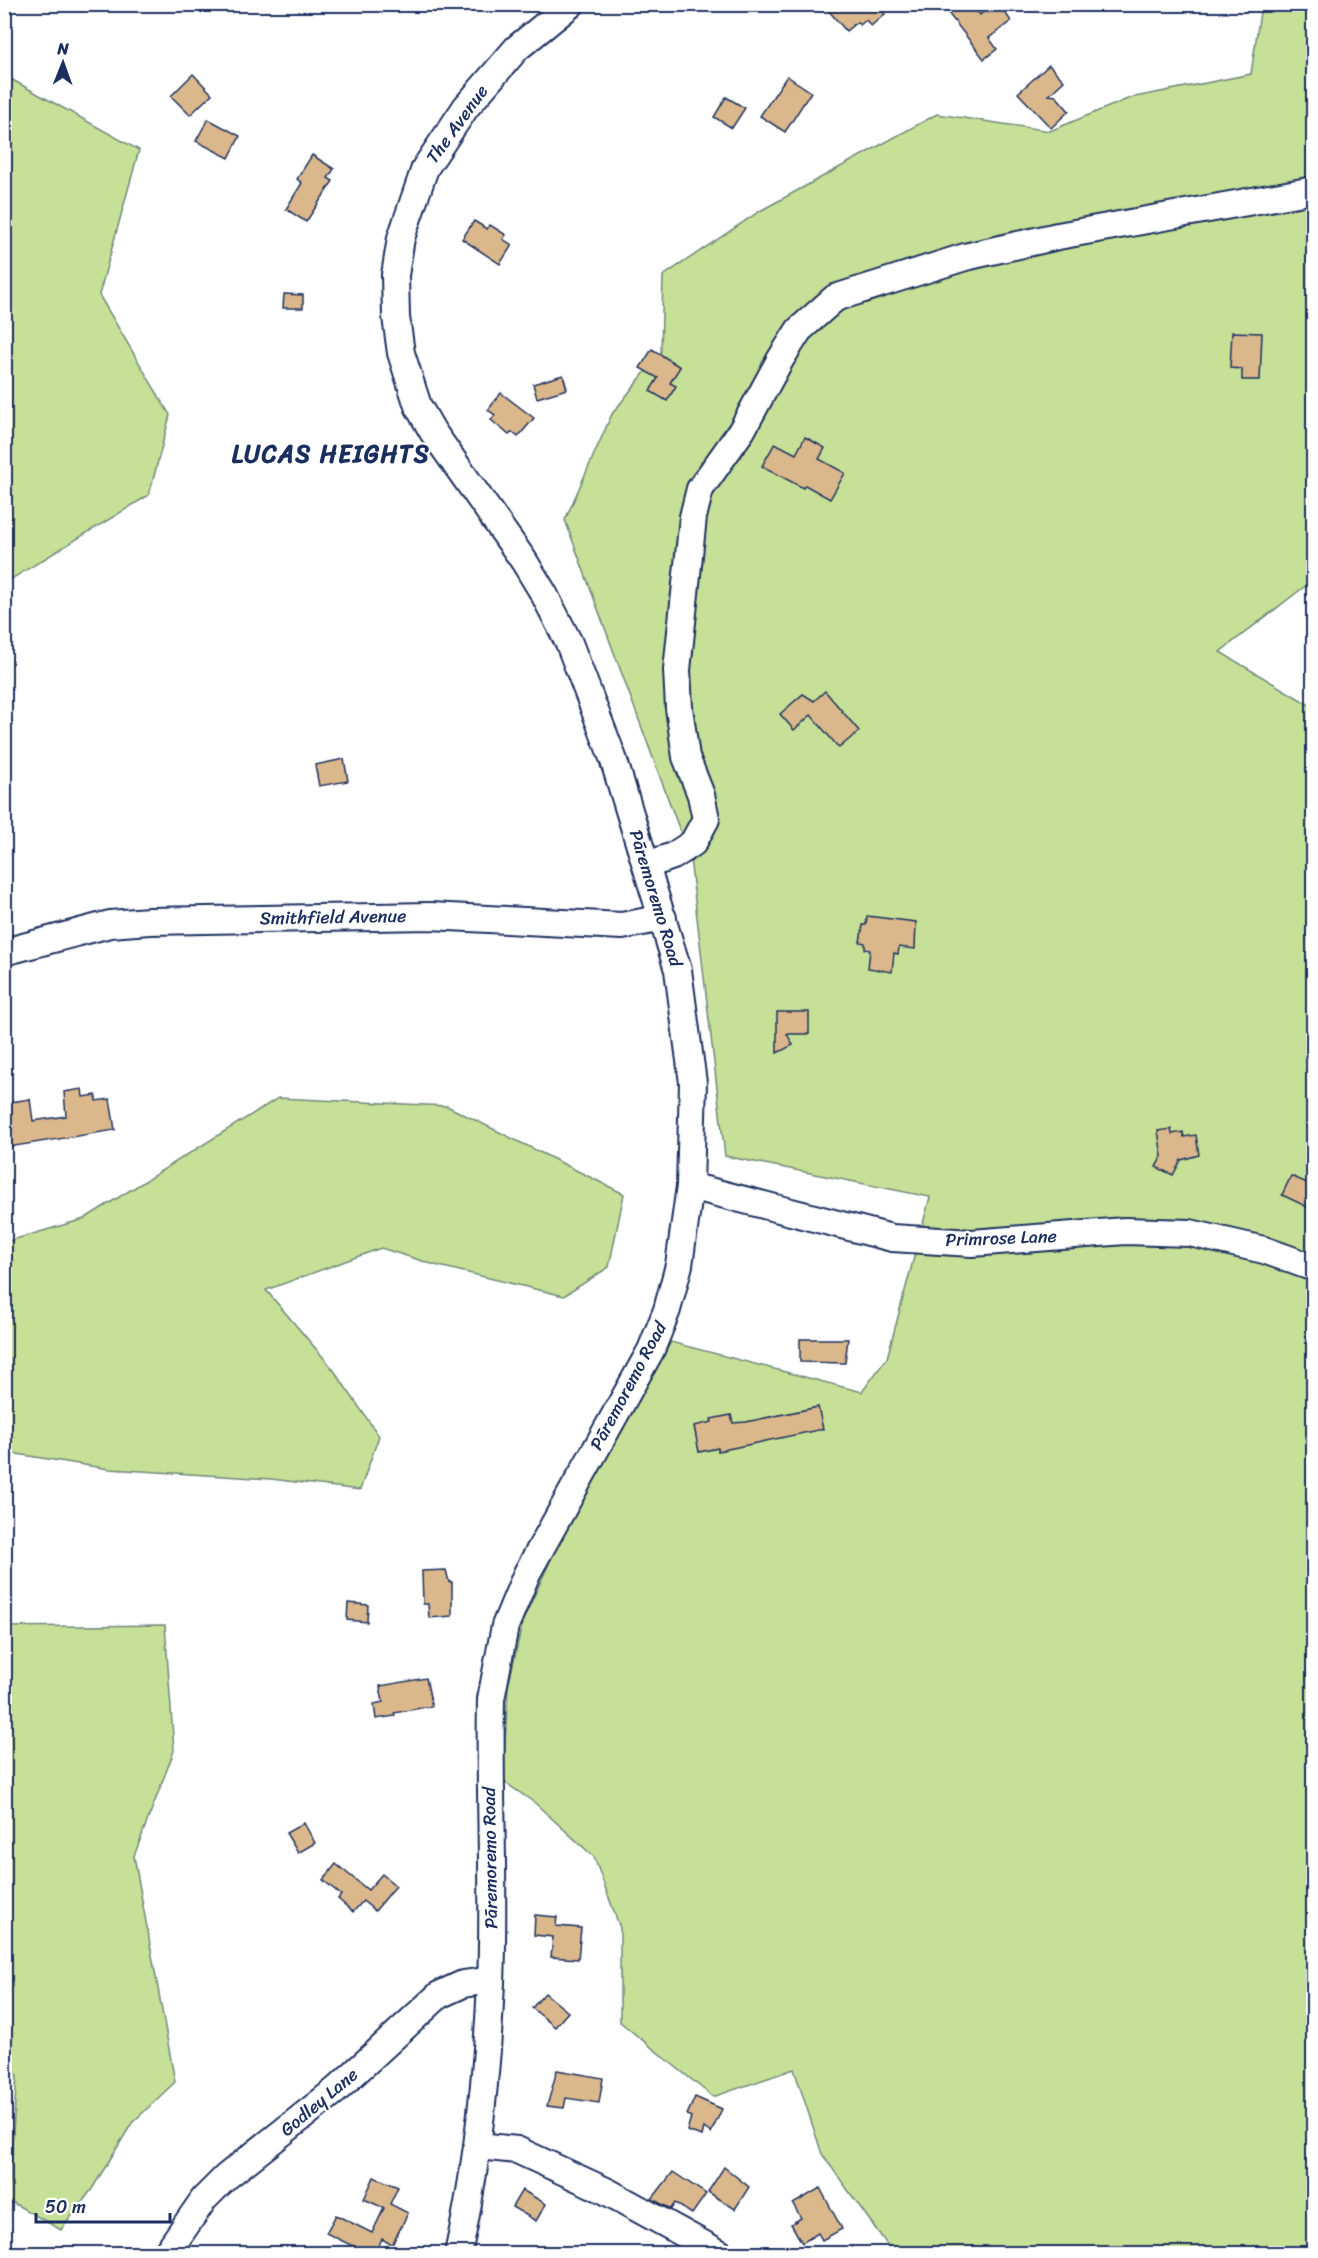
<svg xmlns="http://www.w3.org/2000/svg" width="1318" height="2258" viewBox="0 0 1318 2258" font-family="Sriracha,sans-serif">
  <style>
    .green { fill: #c6e097; stroke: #70887a; stroke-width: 1.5 }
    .building { fill: #dab88c; stroke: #1b2f5e; stroke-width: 1.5 }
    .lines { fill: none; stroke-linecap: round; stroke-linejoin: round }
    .minor-casing { stroke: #1b2f5e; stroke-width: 30 }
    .minor { stroke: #fff; stroke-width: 26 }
    .labels { text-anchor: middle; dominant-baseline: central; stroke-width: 4.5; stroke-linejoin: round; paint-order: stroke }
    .street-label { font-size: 18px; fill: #1b2f5e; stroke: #fff }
    .district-label { font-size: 24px; font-weight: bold; letter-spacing: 1.5px; fill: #1b2f5e; stroke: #fff }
  </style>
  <rect width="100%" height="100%" fill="#fff"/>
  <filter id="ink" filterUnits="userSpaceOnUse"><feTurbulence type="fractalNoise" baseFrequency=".0167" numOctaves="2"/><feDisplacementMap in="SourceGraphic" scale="12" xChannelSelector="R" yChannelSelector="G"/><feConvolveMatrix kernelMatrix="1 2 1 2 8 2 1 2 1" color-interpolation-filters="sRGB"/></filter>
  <g filter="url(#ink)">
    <!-- green -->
    <g class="green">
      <path d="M 1261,5 L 1313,5 L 1313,580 L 1220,652 L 1313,707 L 1313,2253 L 893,2253 L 822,2154 L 794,2069 L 713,2097 L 620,2022 L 620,1928 L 594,1857 L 535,1803 L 503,1781 L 508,1687 L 523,1620 L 553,1555 L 671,1342 L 862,1392 L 887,1358 L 930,1197 L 725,1156 L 690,858 L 565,520 L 612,414 L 661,352 L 663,276 L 760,211 L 937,114 L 1050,131 L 1130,98 L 1251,74 Z"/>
      <path d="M 9,78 L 139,150 L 99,295 L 170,415 L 149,495 L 5,583 L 4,81 Z"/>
      <path d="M 278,1098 L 447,1106 L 624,1194 L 609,1267 L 564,1296 L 435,1265 L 381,1248 L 266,1290 L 333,1369 L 379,1436 L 360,1490 L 271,1479 L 109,1469 L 5,1452 L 5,1242 L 84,1219 Z"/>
      <path d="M 165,1625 L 174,1751 L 134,1856 L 175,2082 L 132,2123 L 92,2189 L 61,2230 L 8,2200 L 17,2075 L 4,2054 L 5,1627 Z"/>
    </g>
    <!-- building -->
    <g class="building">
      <path d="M 823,4 L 883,4 L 879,8 L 885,14 L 871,26 L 866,20 L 860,25 L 857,22 L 846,31 Z"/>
      <path d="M 941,4 L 972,4 L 980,15 L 993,4 L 999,4 L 1011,21 L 989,38 L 997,49 L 984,59 Z"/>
      <path d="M 1049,65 L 1064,81 L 1049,95 L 1056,96 L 1069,111 L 1051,128 L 1018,93 Z"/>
      <path d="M 193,74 L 212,94 L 190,115 L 171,96 Z"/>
      <path d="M 787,76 L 811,92 L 785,132 L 760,116 Z"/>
      <path d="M 726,97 L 745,108 L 732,128 L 714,117 Z"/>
      <path d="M 208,119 L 240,136 L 229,158 L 196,141 Z"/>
      <path d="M 312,155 L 334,169 L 328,178 L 333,181 L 306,222 L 286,209 L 302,183 L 297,179 Z"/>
      <path d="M 474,221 L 487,229 L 490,225 L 506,235 L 503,239 L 512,245 L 500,264 L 462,239 Z"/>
      <path d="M 284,294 L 303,295 L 303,308 L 283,308 Z"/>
      <path d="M 1232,332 L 1262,333 L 1260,380 L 1242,380 L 1242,369 L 1230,368 Z"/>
      <path d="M 652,349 L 680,367 L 670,383 L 676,386 L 667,401 L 650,391 L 658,378 L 640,368 Z"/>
      <path d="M 563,375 L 567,389 L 537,398 L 533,384 Z"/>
      <path d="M 501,393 L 534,418 L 518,437 L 512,432 L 509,435 L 491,420 L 495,415 L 488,410 Z"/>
      <path d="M 805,437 L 825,448 L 819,459 L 845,473 L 830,499 L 805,485 L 803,488 L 762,466 L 775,443 L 796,454 Z"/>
      <path d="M 825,691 L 859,731 L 839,748 L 811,715 L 794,730 L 780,714 L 803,694 L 814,701 Z"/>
      <path d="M 344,759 L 348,781 L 319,786 L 315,765 Z"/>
      <path d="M 867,916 L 916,922 L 915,949 L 899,947 L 898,954 L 894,953 L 892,972 L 868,968 L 870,950 L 865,949 L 865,943 L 860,942 L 863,925 L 866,925 Z"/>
      <path d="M 777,1012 L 809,1012 L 809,1034 L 787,1034 L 793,1045 L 777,1053 Z"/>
      <path d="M 82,1089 L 83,1097 L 96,1095 L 96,1101 L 110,1099 L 115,1130 L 9,1147 L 4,1103 L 30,1099 L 33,1121 L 66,1116 L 64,1092 Z"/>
      <path d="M 1171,1129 L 1172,1134 L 1183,1132 L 1184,1137 L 1196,1135 L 1199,1155 L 1181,1160 L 1173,1175 L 1156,1167 L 1162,1156 L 1158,1131 Z"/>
      <path d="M 1291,1176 L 1314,1186 L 1314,1210 L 1282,1195 Z"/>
      <path d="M 800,1339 L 848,1339 L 845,1363 L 800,1362 Z"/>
      <path d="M 818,1407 L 823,1429 L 718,1451 L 718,1448 L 699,1452 L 694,1426 L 712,1422 L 711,1419 L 731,1415 L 733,1423 L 746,1422 Z"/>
      <path d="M 446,1570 L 449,1582 L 452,1582 L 452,1616 L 429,1618 L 428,1604 L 423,1604 L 422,1571 Z"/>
      <path d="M 348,1603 L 368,1605 L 367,1622 L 347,1620 Z"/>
      <path d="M 426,1678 L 432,1706 L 394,1713 L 395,1716 L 376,1719 L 374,1704 L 383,1702 L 380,1686 Z"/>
      <path d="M 304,1823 L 315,1843 L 298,1853 L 286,1833 Z"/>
      <path d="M 336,1864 L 368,1890 L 382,1874 L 396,1886 L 375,1911 L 363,1901 L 353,1912 L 338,1899 L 341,1895 L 323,1880 Z"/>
      <path d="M 535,1915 L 557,1917 L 556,1926 L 581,1928 L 578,1959 L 551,1957 L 553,1937 L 534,1935 Z"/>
      <path d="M 545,1993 L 568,2012 L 555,2027 L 532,2008 Z"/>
      <path d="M 557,2070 L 603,2078 L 599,2103 L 566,2098 L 564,2108 L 547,2106 Z"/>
      <path d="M 695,2097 L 722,2109 L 711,2133 L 704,2128 L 702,2136 L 687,2131 L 691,2117 L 687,2115 Z"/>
      <path d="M 724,2167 L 749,2187 L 735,2209 L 708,2192 Z"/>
      <path d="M 673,2172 L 706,2194 L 692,2214 L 675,2203 L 671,2209 L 652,2199 Z"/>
      <path d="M 374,2177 L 398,2187 L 390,2204 L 408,2213 L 392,2245 L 382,2239 L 375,2253 L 367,2253 L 326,2233 L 336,2215 L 372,2233 L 384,2208 L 364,2199 Z"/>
      <path d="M 820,2188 L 842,2229 L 822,2240 L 818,2233 L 802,2243 L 791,2224 L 801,2218 L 793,2204 Z"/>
      <path d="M 522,2190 L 546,2204 L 536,2221 L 512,2207 Z"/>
    </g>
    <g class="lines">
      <defs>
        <g id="minor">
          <path d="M 647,865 L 673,856 L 693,843 L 706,819 L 701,795 L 686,757 L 679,708 L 677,670 L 693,517 L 700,489 L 742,430 L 780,360 L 799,330 L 835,298 L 965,257 L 1058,236 L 1314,190"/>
          <path d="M 4,952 L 110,924 L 149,921 L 430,916 L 622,926 L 663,918"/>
          <path d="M 690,1186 L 892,1238 L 972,1243 L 1125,1231 L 1190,1233 L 1264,1250 L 1314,1268"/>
          <path d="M 479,2146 L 517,2150 L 606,2191 L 721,2254"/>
          <path d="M 166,2254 L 204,2199 L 226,2177 L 336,2090 L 439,1995 L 463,1984 L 491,1980"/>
          <path d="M 458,2254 C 478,2164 487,2074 491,1982 C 495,1888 489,1794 491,1699 L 505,1626 L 527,1573 L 651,1350 L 667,1310 L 679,1265 L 690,1186 L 693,1083 L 678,970 L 613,758 L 569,643 L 544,594 L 524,561 L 433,432 L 418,406 L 401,353 L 396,317 L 395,275 L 401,238 L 425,168 L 466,107 L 517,48 L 571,4"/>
        </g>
      </defs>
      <!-- minor casing -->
      <use href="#minor" class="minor-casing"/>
      <!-- minor -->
      <use href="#minor" class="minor"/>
    </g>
  </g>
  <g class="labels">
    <!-- street labels -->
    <g class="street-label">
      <text transform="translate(457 124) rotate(-54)">The Avenue</text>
      <text transform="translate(656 898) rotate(73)">Pāremoremo Road</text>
      <text transform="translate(333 917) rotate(-1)">Smithfield Avenue</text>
      <text transform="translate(1001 1238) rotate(-2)">Primrose Lane</text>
      <text transform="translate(628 1386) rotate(-62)">Pāremoremo Road</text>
      <text transform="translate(490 1858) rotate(-91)">Pāremoremo Road</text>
      <text transform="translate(319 2102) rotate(-40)">Godley Lane</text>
    </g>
    <!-- district labels -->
    <g class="district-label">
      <text x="331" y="454">LUCAS HEIGHTS</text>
    </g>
  </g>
  <!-- margin -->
  <rect width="1318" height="2258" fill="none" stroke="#fff" stroke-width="24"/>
  <rect x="12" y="12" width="1294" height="2234" fill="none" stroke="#1b2f5e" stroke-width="2" filter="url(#ink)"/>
  <!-- north arrow -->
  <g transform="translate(63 63) rotate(1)" stroke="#ffffff" stroke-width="4.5" paint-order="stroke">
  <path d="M0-4.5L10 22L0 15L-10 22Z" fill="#1b2f5e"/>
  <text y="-9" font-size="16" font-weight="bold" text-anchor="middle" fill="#1b2f5e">N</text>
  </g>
  <!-- scale -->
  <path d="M36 2213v9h134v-9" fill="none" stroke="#1b2f5e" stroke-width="3"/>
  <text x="45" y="2213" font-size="18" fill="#1b2f5e" stroke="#ffffff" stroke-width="4.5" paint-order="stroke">50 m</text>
</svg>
